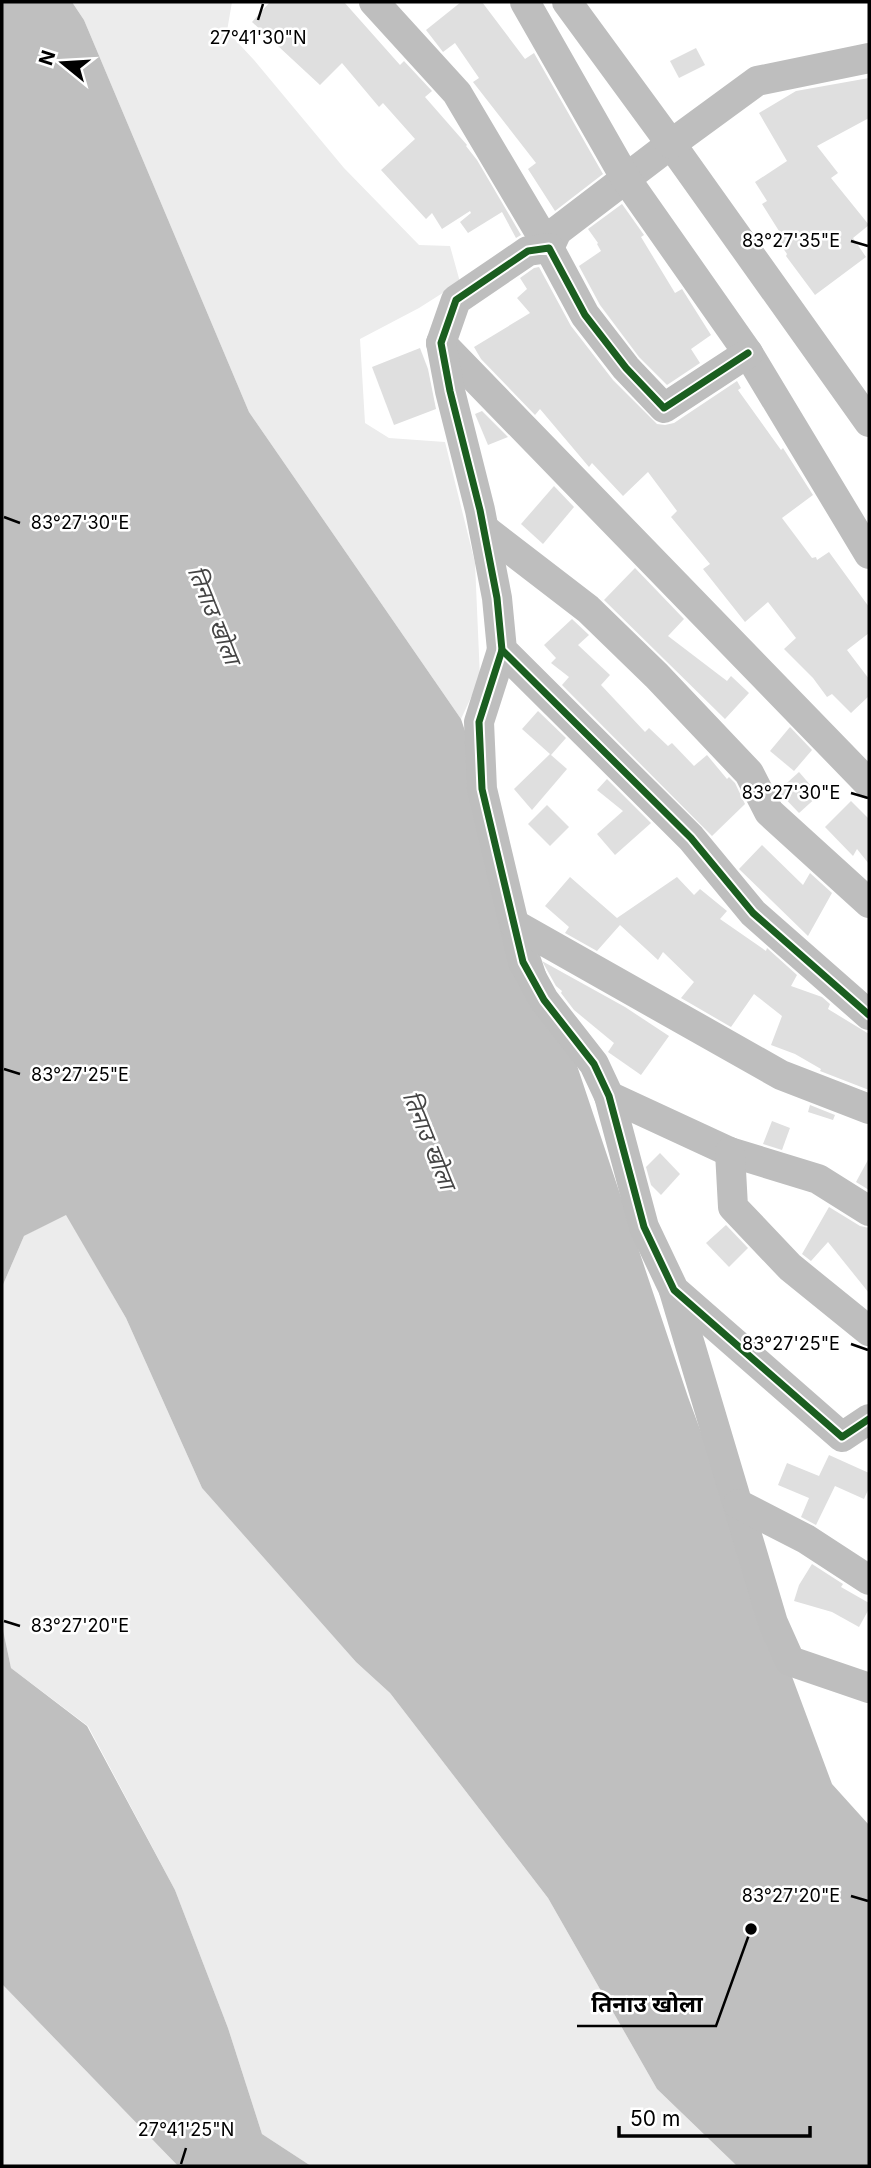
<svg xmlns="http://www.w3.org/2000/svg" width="871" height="2168" viewBox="0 0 871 2168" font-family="Inter,'Noto Sans Devanagari',sans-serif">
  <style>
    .green { fill: #ececec }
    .water { fill: #bfbfbf }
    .building { fill: #dfdfdf }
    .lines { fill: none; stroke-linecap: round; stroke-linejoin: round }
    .minor { stroke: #bebebe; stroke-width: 30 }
    .cycleway-casing { stroke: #fff; stroke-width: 11 }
    .cycleway { stroke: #1b5e20; stroke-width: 7 }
    .ticks { fill: none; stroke: #000; stroke-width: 2.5 }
    .labels { text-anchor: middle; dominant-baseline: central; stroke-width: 5; stroke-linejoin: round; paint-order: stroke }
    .water-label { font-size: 23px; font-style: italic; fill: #444; stroke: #fff }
    .ticks-label { font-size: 18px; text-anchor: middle; fill: #000; stroke: #fff; stroke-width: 5; stroke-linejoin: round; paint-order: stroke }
    .leader { fill: none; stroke: #000; stroke-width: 2.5 }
    .callout-dot { fill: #000; stroke: #fff; stroke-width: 2.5 }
    .callout-label { font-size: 23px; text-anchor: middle; font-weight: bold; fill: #000; stroke: #fff; stroke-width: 5; stroke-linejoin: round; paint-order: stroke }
  </style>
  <rect width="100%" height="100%" fill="#fff"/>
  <!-- green -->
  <g class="green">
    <path d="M 72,2 L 232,2 L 227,31 L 254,60 L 344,168 L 419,245 L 450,246 L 460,282 L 419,308 L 360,339 L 365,423 L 389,438 L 445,442 L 475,563 L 480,678 L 461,719 L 249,412 L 84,20 Z"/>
    <path d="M 66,1214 L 126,1318 L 202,1488 L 356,1662 L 390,1693 L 548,1898 L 657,2089 L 737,2166 L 311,2166 L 262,2134 L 228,2028 L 175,1890 L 88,1726 L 11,1668 L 2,1625 L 2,1287 L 24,1236 Z"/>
    <path d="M 2,1984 L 178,2166 L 2,2166 Z"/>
  </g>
  <!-- water -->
  <g class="water">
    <path d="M 2,2 L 72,2 L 84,20 L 249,412 L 461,719 L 688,1397 L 832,1784 L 869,1825 L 869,2166 L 737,2166 L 657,2089 L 548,1898 L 390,1693 L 356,1662 L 202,1488 L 126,1318 L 66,1215 L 24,1236 L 2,1287 Z"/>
    <path d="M 2,1625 L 11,1668 L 87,1726 L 175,1890 L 228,2028 L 262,2134 L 311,2166 L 178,2166 L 2,1984 Z"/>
  </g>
  <!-- building -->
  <g class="building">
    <path d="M 270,2 L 344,2 L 400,65 L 404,61 L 432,91 L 425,97 L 467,145 L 466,146 L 477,160 L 521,235 L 516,238 L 502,212 L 468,233 L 460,222 L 471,213 L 470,211 L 442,229 L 432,213 L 426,219 L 381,170 L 415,139 L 383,103 L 379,107 L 342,63 L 320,85 L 252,22 Z"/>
    <path d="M 461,2 L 482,2 L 525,59 L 534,53 L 603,174 L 555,211 L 528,169 L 536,163 L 473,82 L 479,78 L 455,43 L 443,52 L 426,30 Z"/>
    <path d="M 696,48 L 705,65 L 679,78 L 670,61 Z"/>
    <path d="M 869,78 L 869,118 L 817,146 L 838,173 L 831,178 L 869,225 L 853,238 L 866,257 L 815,295 L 786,256 L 787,254 L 774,235 L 779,231 L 762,204 L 767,201 L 755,182 L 787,161 L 759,113 L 796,91 Z"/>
    <path d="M 622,204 L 644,235 L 641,237 L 675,293 L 682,289 L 711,335 L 691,349 L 700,363 L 667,385 L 639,357 L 600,305 L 579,266 L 601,251 L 597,244 L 598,243 L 588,229 Z"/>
    <path d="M 539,267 L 571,326 L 613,380 L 657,424 L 665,425 L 674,423 L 737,381 L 741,388 L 738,390 L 781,450 L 783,448 L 813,495 L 782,518 L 812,558 L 816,557 L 817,560 L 829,552 L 869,607 L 869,633 L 847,650 L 869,679 L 869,696 L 851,713 L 832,694 L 827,697 L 813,678 L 784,649 L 796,638 L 768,602 L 745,622 L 703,569 L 710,564 L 671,517 L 677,511 L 648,472 L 623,496 L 592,463 L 589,467 L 540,409 L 535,415 L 481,359 L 474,347 L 530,313 L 517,298 L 527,289 L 520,278 L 534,268 Z"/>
    <path d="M 420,348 L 428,369 L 436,409 L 394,425 L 372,367 Z"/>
    <path d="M 482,411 L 508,437 L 488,445 L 475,414 Z"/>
    <path d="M 554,486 L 574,507 L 543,544 L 521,524 Z"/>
    <path d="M 635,568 L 684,619 L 668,636 L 727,681 L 731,676 L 749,693 L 725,719 L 604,600 Z"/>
    <path d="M 572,619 L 589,635 L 578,645 L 610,675 L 601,685 L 645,732 L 649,728 L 668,746 L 672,743 L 694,766 L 707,755 L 727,779 L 729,777 L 735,783 L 745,804 L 712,836 L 562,685 L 569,677 L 551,663 L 556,658 L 544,645 Z"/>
    <path d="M 538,711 L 566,738 L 551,755 L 567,769 L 532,810 L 514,789 L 550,754 L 522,729 Z"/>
    <path d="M 790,727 L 812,750 L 794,771 L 770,751 Z"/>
    <path d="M 799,772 L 819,795 L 799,813 L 778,791 Z"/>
    <path d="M 607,779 L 651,823 L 615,855 L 597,834 L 623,811 L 597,790 Z"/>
    <path d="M 851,801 L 869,819 L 869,864 L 857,849 L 853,856 L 825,827 Z"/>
    <path d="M 547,805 L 569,827 L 550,846 L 528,824 Z"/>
    <path d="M 762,845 L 803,885 L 810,873 L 832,893 L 808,936 L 739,869 Z"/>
    <path d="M 570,877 L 617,918 L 677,877 L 694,895 L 700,889 L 727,911 L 720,919 L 766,951 L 767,948 L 797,975 L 791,986 L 822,997 L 830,1004 L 828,1009 L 869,1034 L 869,1090 L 820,1071 L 821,1069 L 795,1054 L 771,1045 L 782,1016 L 754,994 L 731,1027 L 681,998 L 694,982 L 663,952 L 658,960 L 620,925 L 597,951 L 565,933 L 569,927 L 545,906 Z"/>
    <path d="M 542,961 L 625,1007 L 669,1036 L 641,1075 L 608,1052 L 614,1043 L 574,1010 L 561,993 L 562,991 L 556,986 Z"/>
    <path d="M 810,1105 L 835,1115 L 833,1120 L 808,1112 Z"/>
    <path d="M 772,1121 L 790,1128 L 782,1150 L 763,1144 Z"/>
    <path d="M 660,1153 L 680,1174 L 661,1195 L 651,1185 L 646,1167 Z"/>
    <path d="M 869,1158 L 869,1190 L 856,1182 Z"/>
    <path d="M 829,1207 L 860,1226 L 869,1228 L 869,1293 L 828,1242 L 811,1261 L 802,1254 Z"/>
    <path d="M 726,1225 L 748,1248 L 729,1267 L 706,1243 Z"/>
    <path d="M 829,1455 L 869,1473 L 869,1488 L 864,1499 L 835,1486 L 816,1525 L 801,1517 L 809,1498 L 778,1485 L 787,1463 L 819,1476 Z"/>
    <path d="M 812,1564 L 843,1584 L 841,1587 L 869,1603 L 869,1609 L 859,1627 L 832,1612 L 794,1601 L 799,1585 Z"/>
  </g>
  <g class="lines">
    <!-- minor -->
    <g class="minor">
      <path d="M 374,2 L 457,93 L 549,248 L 557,231 L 671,144 L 869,422"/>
      <path d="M 525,2 L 626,179 L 748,353 L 869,554"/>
      <path d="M 567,2 L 671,144 L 757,81 L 869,58"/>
      <path d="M 441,343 L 869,784"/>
      <path d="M 748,353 L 664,408 L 626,368 L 585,315 L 549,248 L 528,251 L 456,300 L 441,343 L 450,391 L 480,510 L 497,598 L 502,650 L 691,838 L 753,913 L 869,1015"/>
      <path d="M 484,529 L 588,609 L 657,676 L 749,773 L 769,812 L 869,903"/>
      <path d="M 502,650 L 479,722 L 482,789 L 523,962 L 544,1000 L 594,1064 L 609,1096 L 644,1227 L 674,1290 L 842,1437 L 869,1419"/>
      <path d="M 514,924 L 781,1075 L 869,1109"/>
      <path d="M 609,1096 L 730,1152 L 818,1179 L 869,1211"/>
      <path d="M 730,1152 L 733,1207 L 790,1267 L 869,1331"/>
      <path d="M 674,1291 L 773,1623 L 790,1661 L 869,1688"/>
      <path d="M 738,1504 L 806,1539 L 869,1580"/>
    </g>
    <defs>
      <g id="cycleway">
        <path d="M 748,353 L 664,408 L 626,368 L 585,315 L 549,248 L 528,251 L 456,300 L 441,343 L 450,391 L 480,510 L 497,598 L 502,650 L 691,838 L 753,913 L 869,1015"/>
        <path d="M 502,650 L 479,722 L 482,789 L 523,962 L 544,1000 L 594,1064 L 609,1096 L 644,1227 L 674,1290 L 842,1437 L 869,1419"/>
      </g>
    </defs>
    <!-- cycleway casing -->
    <use href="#cycleway" class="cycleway-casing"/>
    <!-- cycleway -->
    <use href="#cycleway" class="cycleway"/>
  </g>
  <!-- ticks -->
  <path class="ticks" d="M 258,20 L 263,4M 851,241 L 868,246M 4,517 L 20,523M 851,793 L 868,798M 4,1069 L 20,1074M 851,1344 L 868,1350M 4,1621 L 20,1626M 851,1896 L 868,1901M 181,2164 L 186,2148"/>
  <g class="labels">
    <!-- water labels -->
    <g class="water-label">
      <text transform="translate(214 615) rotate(68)">तिनाउ खोला</text>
      <text transform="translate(429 1140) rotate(68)">तिनाउ खोला</text>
    </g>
  </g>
  <g class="ticks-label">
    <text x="258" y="44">27°41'30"N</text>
    <text x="791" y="247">83°27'35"E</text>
    <text x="80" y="529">83°27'30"E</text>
    <text x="791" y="799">83°27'30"E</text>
    <text x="80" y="1081">83°27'25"E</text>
    <text x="791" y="1350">83°27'25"E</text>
    <text x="80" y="1632">83°27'20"E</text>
    <text x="791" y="1902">83°27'20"E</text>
    <text x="186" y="2136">27°41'25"N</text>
  </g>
  <!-- callouts -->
  <path class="leader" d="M751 1929L716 2026H577"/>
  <circle class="callout-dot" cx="751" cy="1929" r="7"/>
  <g class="callout-label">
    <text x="647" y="2012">तिनाउ खोला</text>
  </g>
  <!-- border -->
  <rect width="871" height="2168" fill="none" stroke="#000000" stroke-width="7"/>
  <!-- north arrow -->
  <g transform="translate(63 63) rotate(288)" stroke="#ffffff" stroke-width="5" paint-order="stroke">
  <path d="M0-5L12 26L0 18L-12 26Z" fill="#000000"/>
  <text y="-10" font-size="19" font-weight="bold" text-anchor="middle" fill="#000000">N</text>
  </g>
  <!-- scale -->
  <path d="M619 2126v10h191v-10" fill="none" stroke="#000000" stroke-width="3.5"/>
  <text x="630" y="2126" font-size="21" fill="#000000" stroke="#ffffff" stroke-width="5" paint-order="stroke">50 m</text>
</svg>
